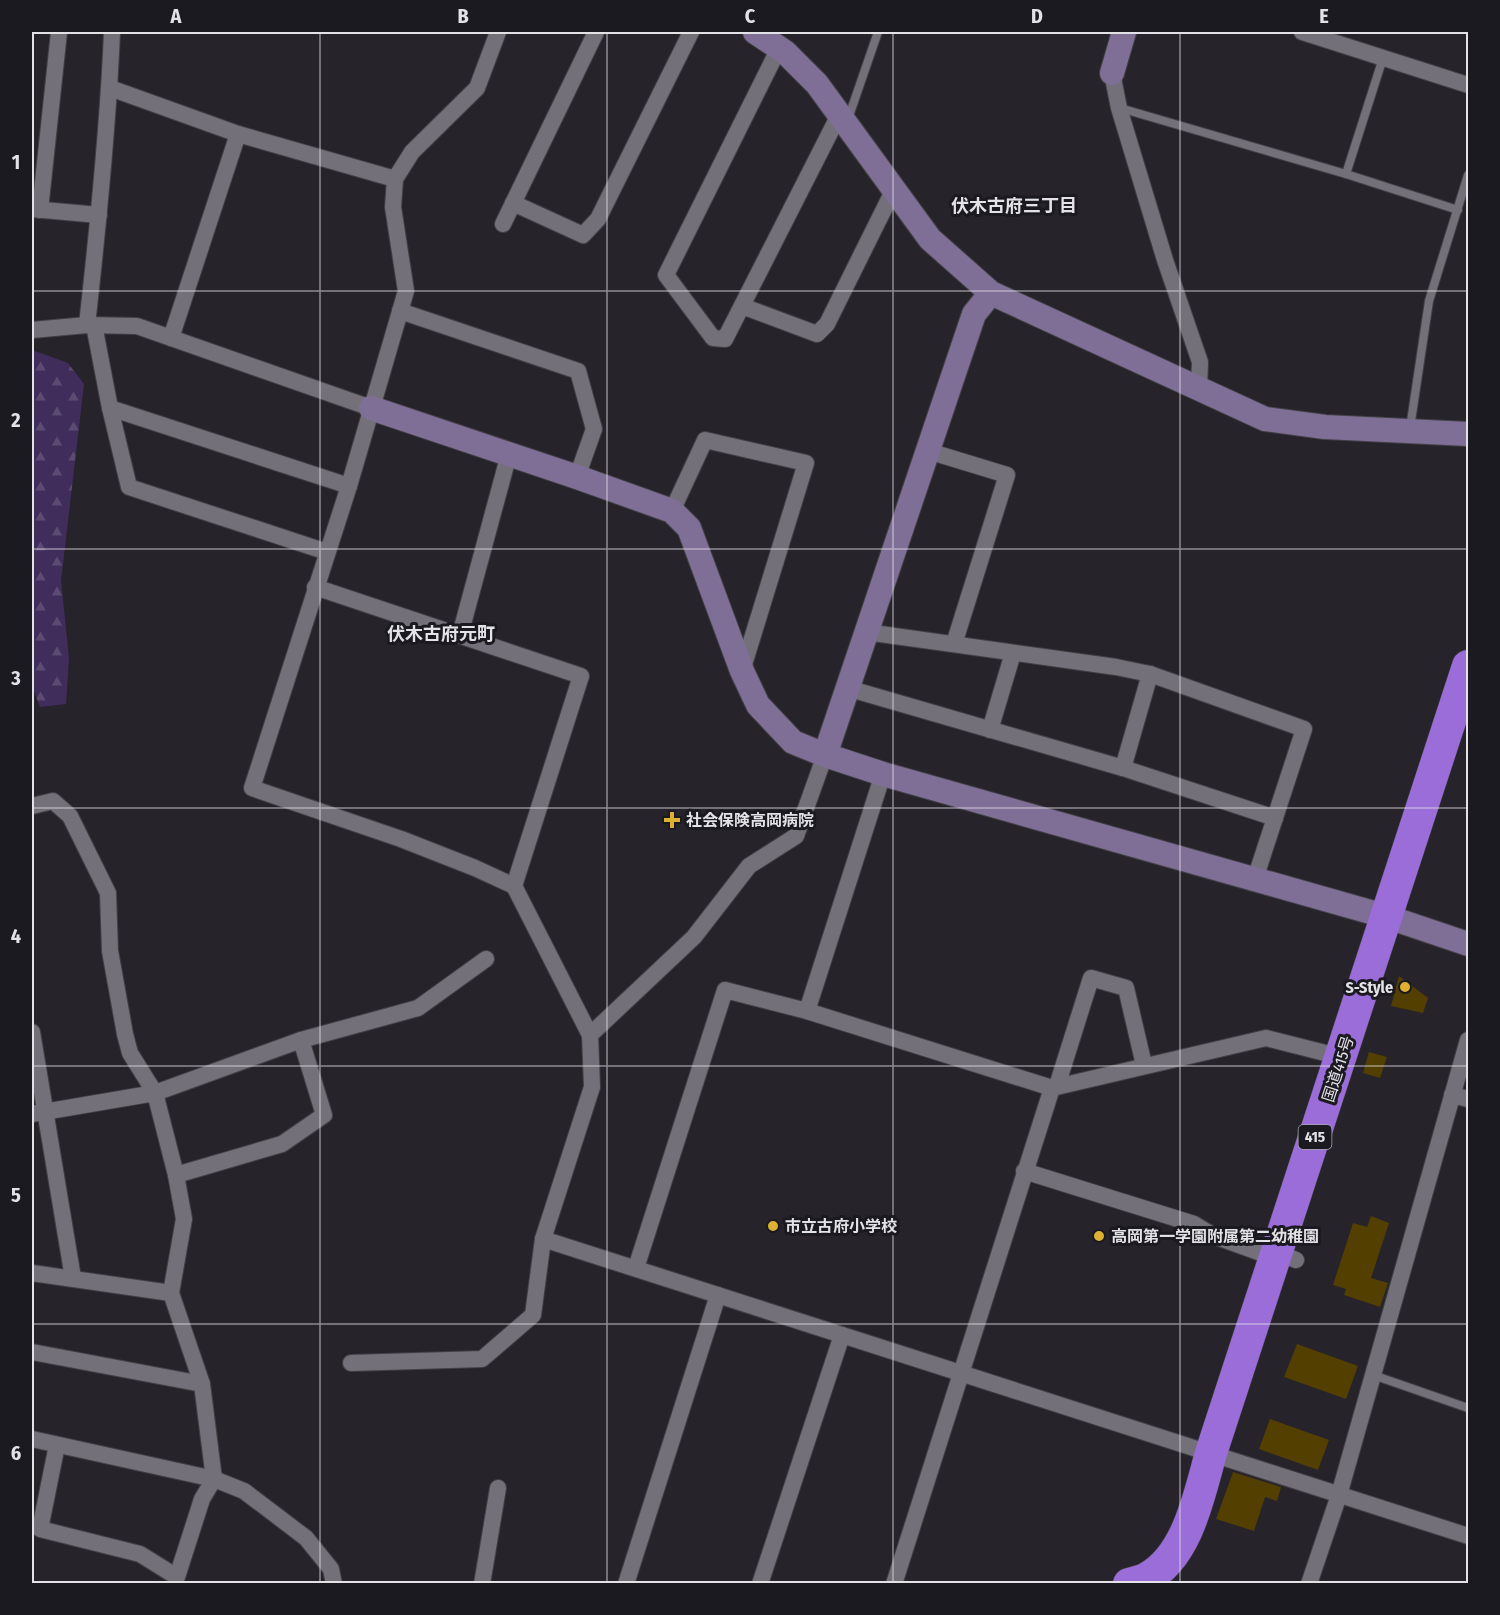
<svg xmlns="http://www.w3.org/2000/svg" width="1500" height="1615" viewBox="0 0 1500 1615" font-family="'Fira Sans Condensed','Noto Sans JP',sans-serif">
  <style>
    .forest { fill: url(#forest-firs) }
    .building { fill: #533f00 }
    .lines { fill: none; stroke-linecap: round; stroke-linejoin: round }
    .lane-casing { stroke: #424046; stroke-width: 10 }
    .street-casing { stroke: #424046; stroke-width: 18 }
    .secondary-casing { stroke: #424046; stroke-width: 26 }
    .highway-casing { stroke: #424046; stroke-width: 33 }
    .lane { stroke: #737079; stroke-width: 8 }
    .street { stroke: #737079; stroke-width: 16 }
    .secondary { stroke: #7f6f96; stroke-width: 24 }
    .highway { stroke: #9a6dd9; stroke-width: 32 }
    .grid { fill: none; stroke: #e3e2e7; stroke-width: 1.5; stroke-opacity: 0.55 }
    .poi-dot { fill: #deb133; stroke: #1c1a21; stroke-width: 2 }
    .labels { text-anchor: middle; dominant-baseline: central; stroke-width: 6; stroke-linejoin: round; paint-order: stroke }
    .shield { fill: #1c1a21; stroke: #a7a6ac; stroke-width: 1.5 }
    .shield-label { font-size: 15px; font-weight: bold; fill: #e3e2e7 }
    .poi-label { font-size: 16px; font-weight: bold; fill: #e3e2e7; stroke: #1c1a21; text-anchor: start }
    .street-label { font-size: 16px; fill: #e3e2e7; stroke: #1c1a21 }
    .neighbourhood-label { font-size: 18px; font-weight: bold; fill: #e3e2e7; stroke: #1c1a21 }
    .neatline { fill: none; stroke: #e3e2e7; stroke-width: 2 }
    .grid-label { font-size: 20px; text-anchor: middle; font-weight: bold; fill: #e3e2e7 }
  </style>
  <defs>
    <pattern id="forest-firs" width="22" height="20" patternUnits="userSpaceOnUse" patternTransform="scale(1.5)"><rect width="22" height="20" fill="#402d5c"/><path d="M5 1l3.5 6h-7zM16 11l3.5 6h-7z" fill="#5b4b73"/></pattern>
  </defs>
  <rect width="100%" height="100%" fill="#26232b"/>
  <!-- forest -->
  <path class="forest" d="M 32,350 L 68,363 L 84,384 L 61,581 L 69,658 L 66,704 L 40,707 L 32,686 Z"/>
  <!-- building -->
  <g class="building">
    <path d="M 1399,976 L 1428,998 L 1423,1013 L 1391,1006 Z"/>
    <path d="M 1369,1052 L 1387,1057 L 1380,1078 L 1363,1073 Z"/>
    <path d="M 1371,1216 L 1389,1223 L 1371,1278 L 1388,1283 L 1380,1307 L 1344,1295 L 1346,1289 L 1333,1285 L 1353,1223 L 1367,1227 Z"/>
    <path d="M 1297,1344 L 1358,1366 L 1346,1399 L 1284,1377 Z"/>
    <path d="M 1270,1419 L 1329,1440 L 1318,1470 L 1259,1449 Z"/>
    <path d="M 1233,1472 L 1281,1487 L 1277,1501 L 1265,1497 L 1254,1531 L 1216,1519 Z"/>
  </g>
  <g class="lines">
    <defs>
      <g id="lane">
        <path d="M 1120,108 L 1346,174 L 1458,210"/>
        <path d="M 848,119 L 878,32"/>
        <path d="M 1346,174 L 1383,58"/>
        <path d="M 1410,428 L 1429,301 L 1468,175"/>
        <path d="M 1373,1375 L 1468,1408"/>
      </g>
      <g id="street">
        <path d="M 1302,32 L 1468,85"/>
        <path d="M 779,48 L 666,275 L 713,338 L 725,339 L 839,115"/>
        <path d="M 1112,73 L 1119,108 L 1165,260 L 1200,362 L 1199,389"/>
        <path d="M 110,88 L 238,134 L 395,179"/>
        <path d="M 513,203 L 583,235 L 598,219 L 691,32"/>
        <path d="M 32,209 L 99,215"/>
        <path d="M 40,210 L 59,32"/>
        <path d="M 503,224 L 596,32"/>
        <path d="M 742,306 L 817,334 L 827,324 L 894,189"/>
        <path d="M 400,311 L 578,371 L 594,429 L 577,477"/>
        <path d="M 87,325 C 98,227 108,130 112,32"/>
        <path d="M 94,325 L 110,408 L 129,487 L 327,552"/>
        <path d="M 32,330 L 87,325 L 137,326 L 371,408"/>
        <path d="M 171,338 L 238,134"/>
        <path d="M 110,408 L 349,486"/>
        <path d="M 928,451 L 1007,475 L 954,644"/>
        <path d="M 672,511 L 705,440 L 806,463 L 742,671"/>
        <path d="M 315,587 L 581,676 L 514,886"/>
        <path d="M 866,632 L 1116,667 L 1150,674 L 1304,729 L 1255,879"/>
        <path d="M 460,635 L 509,454"/>
        <path d="M 847,688 L 1123,768 L 1275,818"/>
        <path d="M 990,730 L 1013,653"/>
        <path d="M 1123,768 L 1150,674"/>
        <path d="M 32,806 L 53,801 L 70,816 L 108,893 L 110,951 L 125,1034 L 130,1053 L 155,1093 L 176,1175 L 184,1219 L 171,1293 L 202,1384 L 214,1479 L 202,1499 L 177,1577 L 140,1554 L 40,1529 L 57,1445"/>
        <path d="M 807,1011 L 883,774"/>
        <path d="M 32,1032 L 73,1278"/>
        <path d="M 590,1035 L 694,937 L 749,866 L 796,836 L 825,755"/>
        <path d="M 1057,1086 L 1091,978 L 1126,988 L 1144,1065"/>
        <path d="M 1452,1095 L 1468,1099"/>
        <path d="M 32,1114 L 155,1093 L 301,1040 L 418,1008 L 486,959"/>
        <path d="M 1024,1171 L 1194,1224 L 1214,1236 L 1275,1258"/>
        <path d="M 176,1175 L 282,1144 L 324,1115 L 301,1040"/>
        <path d="M 543,1239 L 1468,1536"/>
        <path d="M 1271,1250 L 1296,1260"/>
        <path d="M 636,1268 L 725,990 L 807,1011 L 1052,1088 L 1266,1038 L 1341,1057"/>
        <path d="M 32,1273 L 171,1293"/>
        <path d="M 32,1352 L 202,1384"/>
        <path d="M 351,1363 L 482,1359 L 533,1315 L 543,1239 L 592,1087 L 590,1035 L 514,886 L 475,868 L 401,839 L 252,788 L 349,486 L 406,291 L 393,207 L 395,179 L 412,152 L 477,88 L 498,32"/>
        <path d="M 32,1439 L 214,1479 L 244,1491 L 306,1538 L 331,1569 L 334,1584"/>
        <path d="M 482,1584 L 498,1488"/>
        <path d="M 626,1584 L 718,1295"/>
        <path d="M 760,1584 L 842,1335"/>
        <path d="M 894,1584 L 1052,1088"/>
        <path d="M 1309,1584 L 1339,1495 L 1468,1040"/>
      </g>
      <g id="secondary">
        <path d="M 755,32 L 785,52 L 817,84 L 930,239 L 991,293 L 1265,419 L 1325,427 L 1468,434"/>
        <path d="M 1112,73 L 1124,32"/>
        <path d="M 371,408 L 577,477 L 672,511 L 689,528 L 742,671 L 758,705 L 793,742 L 825,755 L 883,774 L 1388,917 L 1468,944"/>
        <path d="M 825,755 L 974,314 L 991,293"/>
      </g>
      <path id="highway" d="M 1129,1584 C 1135,1582 1142,1581 1147,1578 C 1188,1556 1199,1495 1211,1453 L 1468,666"/>
    </defs>
    <!-- lane casing -->
    <use href="#lane" class="lane-casing"/>
    <!-- street casing -->
    <use href="#street" class="street-casing"/>
    <!-- secondary casing -->
    <use href="#secondary" class="secondary-casing"/>
    <!-- highway casing -->
    <use href="#highway" class="highway-casing"/>
    <!-- lane -->
    <use href="#lane" class="lane"/>
    <!-- street -->
    <use href="#street" class="street"/>
    <!-- secondary -->
    <use href="#secondary" class="secondary"/>
    <!-- highway -->
    <use href="#highway" class="highway"/>
  </g>
  <!-- grid -->
  <path class="grid" d="M 320,32 L 320,1584M 607,32 L 607,1584M 893,32 L 893,1584M 1180,32 L 1180,1584M 32,291 L 1468,291M 32,549 L 1468,549M 32,808 L 1468,808M 32,1066 L 1468,1066M 32,1324 L 1468,1324"/>
  <!-- markers -->
  <g class="poi-dot">
    <path d="M669 811h6v6h6v6h-6v6h-6v-6h-6v-6h6z"/>
    <circle cx="1405" cy="987" r="6"/>
    <circle cx="773" cy="1226" r="6"/>
    <circle cx="1099" cy="1236" r="6"/>
  </g>
  <g class="labels">
    <!-- shield labels -->
    <rect class="shield" x="1298.5" y="1125" width="33" height="24" rx="4.5"/>
    <g class="shield-label">
      <text x="1315" y="1137">415</text>
    </g>
    <!-- poi labels -->
    <g class="poi-label">
      <text x="686" y="820">社会保険高岡病院</text>
      <text x="1393" y="987" text-anchor="end">S-Style</text>
      <text x="785" y="1226">市立古府小学校</text>
      <text x="1111" y="1236">高岡第一学園附属第二幼稚園</text>
    </g>
    <!-- street labels -->
    <g class="street-label">
      <text transform="translate(1338 1069) rotate(-72)">国道415号</text>
    </g>
    <!-- neighbourhood labels -->
    <g class="neighbourhood-label">
      <text x="1014" y="206">伏木古府三丁目</text>
      <text x="441" y="634">伏木古府元町</text>
    </g>
  </g>
  <!-- border -->
  <rect width="1500" height="1615" fill="none" stroke="#1c1a21" stroke-width="66"/>
  <rect x="33" y="33" width="1434" height="1549" class="neatline"/>
  <g class="grid-label">
    <text x="176" y="23">A</text>
    <text x="463" y="23">B</text>
    <text x="750" y="23">C</text>
    <text x="1037" y="23">D</text>
    <text x="1324" y="23">E</text>
    <text x="16" y="169">1</text>
    <text x="16" y="427">2</text>
    <text x="16" y="685">3</text>
    <text x="16" y="943">4</text>
    <text x="16" y="1202">5</text>
    <text x="16" y="1460">6</text>
  </g>
</svg>
